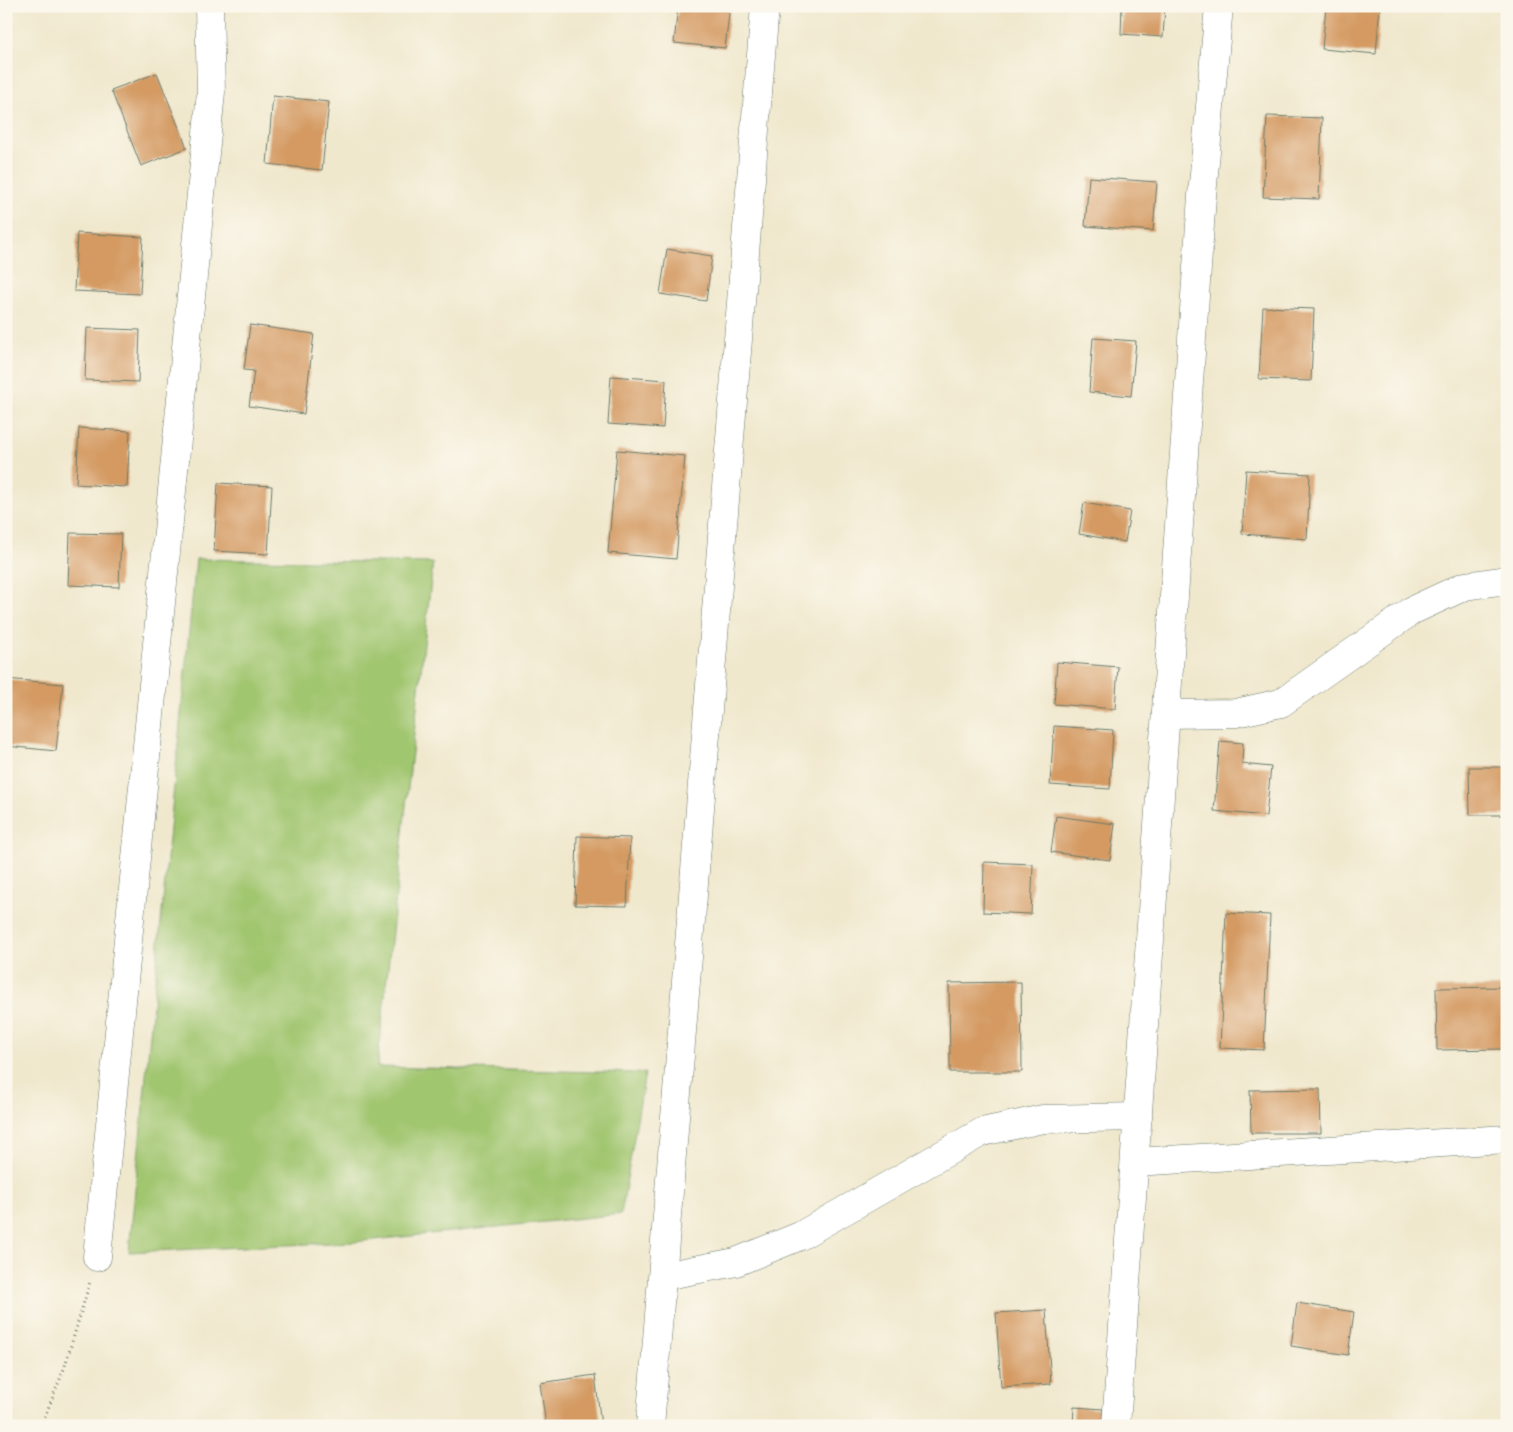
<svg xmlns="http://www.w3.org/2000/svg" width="1513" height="1432" viewBox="0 0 1513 1432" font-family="'IM FELL French Canon',serif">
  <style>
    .green { fill: #a1c670; stroke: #608252 }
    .building { fill: #d49a62 }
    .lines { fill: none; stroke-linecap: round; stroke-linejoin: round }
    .minor-casing { stroke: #68796a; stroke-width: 29 }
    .path { stroke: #68796a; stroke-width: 3; stroke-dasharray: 1 4; stroke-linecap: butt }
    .minor { stroke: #fff; stroke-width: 28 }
  </style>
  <rect width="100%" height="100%" fill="#fbf7ec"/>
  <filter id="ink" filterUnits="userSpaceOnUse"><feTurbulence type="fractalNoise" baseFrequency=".02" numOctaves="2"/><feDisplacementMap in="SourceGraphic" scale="10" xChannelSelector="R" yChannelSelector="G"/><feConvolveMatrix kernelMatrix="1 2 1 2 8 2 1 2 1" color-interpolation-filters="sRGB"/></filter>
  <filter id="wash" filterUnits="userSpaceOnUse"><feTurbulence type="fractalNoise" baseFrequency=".0096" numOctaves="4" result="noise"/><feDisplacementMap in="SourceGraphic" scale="20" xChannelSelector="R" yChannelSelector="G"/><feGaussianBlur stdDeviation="1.12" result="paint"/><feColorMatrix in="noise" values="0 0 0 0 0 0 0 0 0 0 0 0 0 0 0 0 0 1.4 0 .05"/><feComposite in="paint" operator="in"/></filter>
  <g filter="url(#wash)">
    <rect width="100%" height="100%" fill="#f0e8cd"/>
    <!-- green -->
    <path class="green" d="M 196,559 L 433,563 L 377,1067 L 645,1073 L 621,1214 L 354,1242 L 129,1252 Z"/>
    <g id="blocks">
      <!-- building -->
      <g class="building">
        <path d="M 678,6 L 730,6 L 725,48 L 674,43 Z"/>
        <path d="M 1122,6 L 1165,6 L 1163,37 L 1121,34 Z"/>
        <path d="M 1326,6 L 1380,6 L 1376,54 L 1322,49 Z"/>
        <path d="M 157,73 L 187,148 L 141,166 L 111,90 Z"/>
        <path d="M 273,96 L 329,102 L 322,170 L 267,164 Z"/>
        <path d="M 1267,116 L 1322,118 L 1319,199 L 1263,197 Z"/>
        <path d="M 1089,177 L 1157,182 L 1153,231 L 1085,226 Z"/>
        <path d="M 77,233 L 143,237 L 140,294 L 74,291 Z"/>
        <path d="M 667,249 L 712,256 L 706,301 L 660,294 Z"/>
        <path d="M 1263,307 L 1314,309 L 1311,381 L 1259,379 Z"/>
        <path d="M 250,325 L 314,334 L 304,414 L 249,406 L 254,371 L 244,370 Z"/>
        <path d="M 87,328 L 140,330 L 138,382 L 85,380 Z"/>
        <path d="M 1093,338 L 1136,341 L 1131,396 L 1089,392 Z"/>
        <path d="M 611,376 L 666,380 L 663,428 L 608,424 Z"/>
        <path d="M 79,428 L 130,431 L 127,487 L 76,484 Z"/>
        <path d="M 617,450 L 685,456 L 676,559 L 608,553 Z"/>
        <path d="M 1246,470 L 1310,474 L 1307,539 L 1242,534 Z"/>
        <path d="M 218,483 L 272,486 L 268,554 L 214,551 Z"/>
        <path d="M 1084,503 L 1130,511 L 1125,542 L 1079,534 Z"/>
        <path d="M 70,533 L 121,534 L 119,587 L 68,585 Z"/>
        <path d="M 1057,662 L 1118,667 L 1115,709 L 1054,704 Z"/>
        <path d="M 6,679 L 63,684 L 56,751 L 6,746 Z"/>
        <path d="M 1054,726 L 1113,730 L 1110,789 L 1050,785 Z"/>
        <path d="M 1220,741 L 1243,743 L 1242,764 L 1271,767 L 1266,816 L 1214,811 Z"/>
        <path d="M 1469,767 L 1507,767 L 1507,815 L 1470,815 Z"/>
        <path d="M 1056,816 L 1115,824 L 1110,860 L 1051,852 Z"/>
        <path d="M 577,836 L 630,838 L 627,906 L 575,905 Z"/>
        <path d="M 984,862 L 1033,864 L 1031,914 L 983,912 Z"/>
        <path d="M 1226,913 L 1270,915 L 1264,1050 L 1220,1048 Z"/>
        <path d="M 1021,982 L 1022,1072 L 950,1072 L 949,983 Z"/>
        <path d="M 1507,987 L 1507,1049 L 1437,1050 L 1436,988 Z"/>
        <path d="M 1320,1089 L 1321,1133 L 1251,1133 L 1250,1090 Z"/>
        <path d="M 1297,1303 L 1354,1312 L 1348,1355 L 1291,1346 Z"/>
        <path d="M 1046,1310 L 1051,1384 L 1001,1387 L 996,1313 Z"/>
        <path d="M 595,1375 L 601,1426 L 546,1426 L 540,1383 Z"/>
        <path d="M 1074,1407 L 1103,1409 L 1102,1426 L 1073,1426 Z"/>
      </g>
    </g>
  </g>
  <g filter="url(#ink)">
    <use href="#blocks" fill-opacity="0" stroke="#68796a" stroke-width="1"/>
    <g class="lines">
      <defs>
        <g id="minor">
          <path d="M 1166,714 L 1236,713 L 1281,703 L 1413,610 L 1465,586 L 1507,580"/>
          <path d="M 1135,1162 L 1507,1139"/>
          <path d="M 97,1257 L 211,92 L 209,6"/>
          <path d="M 663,1276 L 736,1262 L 800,1236 L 982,1132 L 1043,1119 L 1138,1117"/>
          <path d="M 650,1426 L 765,6"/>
          <path d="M 1116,1426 L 1202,196 L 1219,6"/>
        </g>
      </defs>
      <!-- minor casing -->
      <use href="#minor" class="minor-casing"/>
      <!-- path -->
      <path class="path" d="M 41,1426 L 64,1369 L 90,1282"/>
      <!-- minor -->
      <use href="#minor" class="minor"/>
    </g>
  </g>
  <!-- margin -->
  <rect width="1513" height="1432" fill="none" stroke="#fbf7ec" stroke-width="25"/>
</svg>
